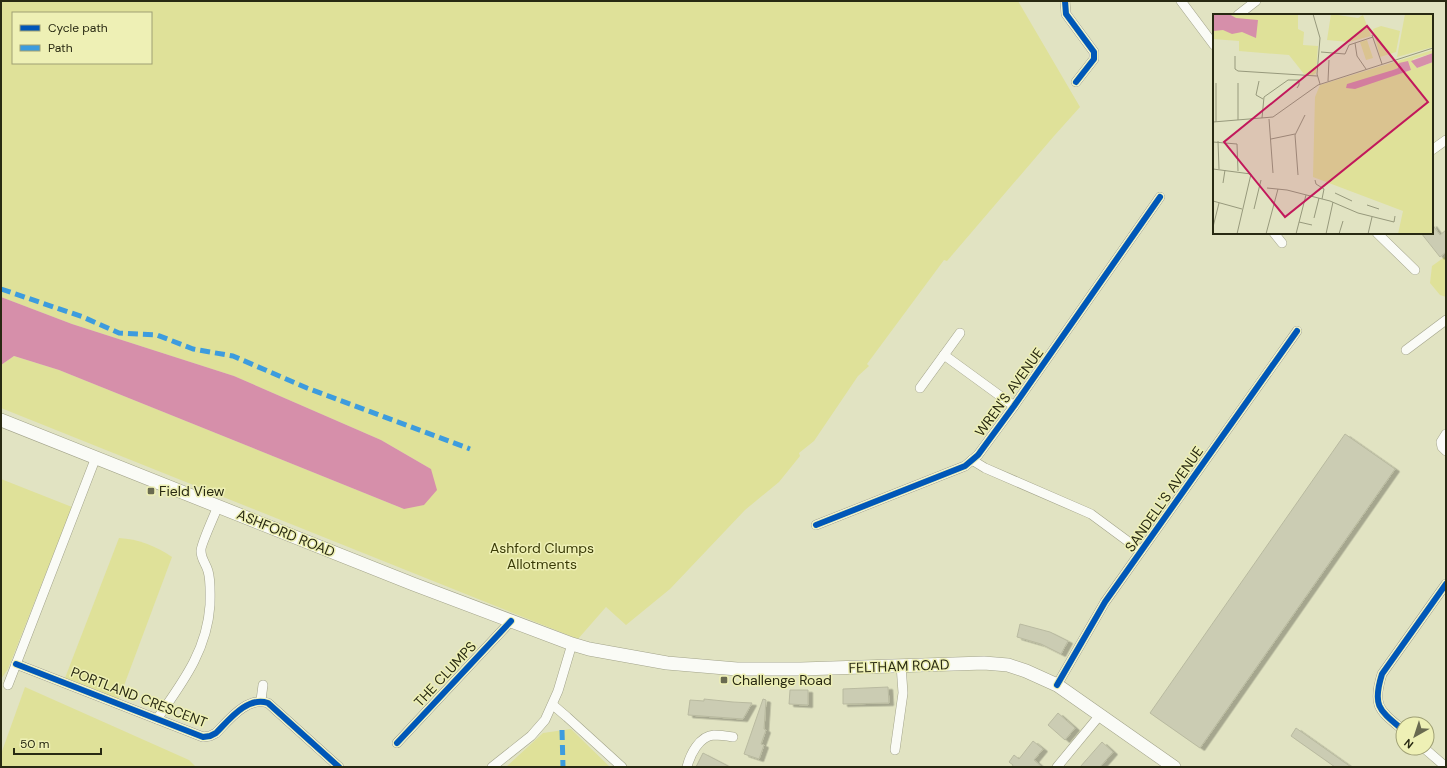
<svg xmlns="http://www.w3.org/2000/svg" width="1447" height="768" viewBox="0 0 1447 768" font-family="'DM Sans',sans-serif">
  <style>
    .green { fill: #dfe199; fill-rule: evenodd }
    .water { fill: #d68faa }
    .building { fill: #cbccb3; stroke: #b9baa0; filter: url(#shadow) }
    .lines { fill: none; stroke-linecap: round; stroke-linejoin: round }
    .minor-casing { stroke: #a2a38a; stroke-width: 10 }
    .secondary-casing { stroke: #a2a38a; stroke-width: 14 }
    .minor { stroke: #fafbf6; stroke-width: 9 }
    .secondary { stroke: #fafbf6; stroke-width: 13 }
    .quiet { stroke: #3d9cde; stroke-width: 5; stroke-dasharray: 10 5; stroke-linecap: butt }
    .cycleway-casing { stroke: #eef0b5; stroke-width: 8 }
    .cycleway { stroke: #0057b8; stroke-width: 6 }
    .poi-dot { fill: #696a50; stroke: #eef0b5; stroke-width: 1.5 }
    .labels { text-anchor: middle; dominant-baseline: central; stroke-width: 3; stroke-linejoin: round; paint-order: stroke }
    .street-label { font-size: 14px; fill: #282912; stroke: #eef0b5 }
    .poi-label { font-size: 14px; fill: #282912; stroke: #eef0b5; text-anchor: start }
    .park-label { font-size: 14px; fill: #3a3b07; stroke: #eef0b5 }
    .inset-road { fill: none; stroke: #97997c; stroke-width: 1 }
    .view { fill: #c2185b; fill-opacity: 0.15; stroke: #c2185b; stroke-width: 2 }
    .inset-edge { fill: none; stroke: #282912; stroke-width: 2 }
  </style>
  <defs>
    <filter id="shadow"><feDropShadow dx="4.5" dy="2.5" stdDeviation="0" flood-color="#0004"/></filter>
  </defs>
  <rect width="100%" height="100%" fill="#e1e3c2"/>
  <!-- green -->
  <g class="green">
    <path d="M 1,1 L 1018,1 L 1080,107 L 1054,136 L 947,261 L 944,260 L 867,364 L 869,366 L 858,376 L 814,441 L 799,453 L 800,456 L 779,482 L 745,510 L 670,589 L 626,625 L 606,607 L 578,639 L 1,408 L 1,365 L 14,356 L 59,370 L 404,509 L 431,469 L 381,440 L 234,376 L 72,324 L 1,297 ZM 13,13 L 151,13 L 151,63 L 13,63 Z"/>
    <path d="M 1446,256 L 1446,297 L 1440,295 L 1430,283 L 1432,266 Z"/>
    <path d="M 1,479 L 72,507 L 8,669 L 1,679 Z"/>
    <path d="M 119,538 C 138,539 156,546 172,557 L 119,699 L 65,678 Z"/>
    <path d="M 25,687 L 189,760 L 196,767 L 1,767 L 1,754 Z"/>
    <path d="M 571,729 L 610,767 L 506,767 L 543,733 Z"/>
  </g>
  <!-- water -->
  <path class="water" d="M 1,297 L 72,324 L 234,376 L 381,440 L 431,469 L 437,490 L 424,505 L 404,509 L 59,370 L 14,356 L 1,365 Z"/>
  <!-- building -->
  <g class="building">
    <path d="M 1432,224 L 1440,235 L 1446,230 L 1446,252 L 1440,257 L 1421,233 L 1432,233 Z"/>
    <path d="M 1345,434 L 1395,469 L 1200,748 L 1150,713 Z"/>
    <path d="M 1020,624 L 1050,632 L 1068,641 L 1061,654 L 1041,644 L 1017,637 Z"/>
    <path d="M 888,687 L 889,703 L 843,704 L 843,689 Z"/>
    <path d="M 790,690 L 808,690 L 808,705 L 789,704 Z"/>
    <path d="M 704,699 L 733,702 L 752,703 L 743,719 L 688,715 L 690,700 L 704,701 Z"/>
    <path d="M 763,699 L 766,700 L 764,729 L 766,730 L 761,744 L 764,745 L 759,759 L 744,754 Z"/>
    <path d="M 1058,713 L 1075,728 L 1065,740 L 1048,725 Z"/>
    <path d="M 1296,728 L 1351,767 L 1335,767 L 1291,736 Z"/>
    <path d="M 1033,741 L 1043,749 L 1034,760 L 1042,767 L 1012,767 L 1013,765 L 1009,762 L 1014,755 L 1019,759 Z"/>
    <path d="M 1102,742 L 1113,752 L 1100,767 L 1080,767 Z"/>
    <path d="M 703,753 L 730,767 L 696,767 Z"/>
  </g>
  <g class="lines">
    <defs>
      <g id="minor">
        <path d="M 1065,1 L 1066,14 L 1094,52 L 1094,59 L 1076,82"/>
        <path d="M 1181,1 L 1214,45"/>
        <path d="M 1238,15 L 1256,1"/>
        <path d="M 1432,150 L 1446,140"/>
        <path d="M 1274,233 L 1282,243"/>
        <path d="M 1377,233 L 1415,270"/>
        <path d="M 1406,350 L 1446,320"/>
        <path d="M 944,355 L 1014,406"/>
        <path d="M 920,388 L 960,333"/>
        <path d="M 1446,434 L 1441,442 L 1442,447 L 1446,451"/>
        <path d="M 972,460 L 985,468 L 1091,514 L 1141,551"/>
        <path d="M 816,525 L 965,466 L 978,455 L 1014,406 L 1160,197"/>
        <path d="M 16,664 L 203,737 L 210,736 L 216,733 C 229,720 247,696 268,703 L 339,767"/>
        <path d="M 8,685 L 96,457"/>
        <path d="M 1057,685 L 1105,602 L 1297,331"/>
        <path d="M 261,700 L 263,685"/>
        <path d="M 553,705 L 567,717 L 622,767"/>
        <path d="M 157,719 C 182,683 207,651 210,605 C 210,595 211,581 208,571 C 206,564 201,559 201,551 C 200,546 215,514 218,506"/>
        <path d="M 1403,730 C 1379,710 1372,706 1382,674 L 1446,584"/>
        <path d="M 397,743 L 511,621"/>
        <path d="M 1424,748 L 1446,767"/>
        <path d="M 895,750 L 903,693 L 901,665"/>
        <path d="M 492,767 L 531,736 L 545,720 L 558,691 L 572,644"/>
        <path d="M 687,767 C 690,755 699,736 714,735 C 720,735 727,736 733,737"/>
        <path d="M 1057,767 L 1100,715"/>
      </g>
      <path id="secondary" d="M 1,420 L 413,584 L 572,644 L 589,649 L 667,663 L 737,669 L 801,669 L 984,663 L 1008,665 L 1026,671 L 1057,685 L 1174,767"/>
    </defs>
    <!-- minor casing -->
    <use href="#minor" class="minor-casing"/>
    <!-- secondary casing -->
    <use href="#secondary" class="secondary-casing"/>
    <!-- minor -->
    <use href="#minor" class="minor"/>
    <!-- secondary -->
    <use href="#secondary" class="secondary"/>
    <!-- quiet -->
    <g class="quiet">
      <path d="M 1,289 L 83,317 L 119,333 L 157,335 L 193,349 L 233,356 L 307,388 L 470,449"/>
      <path d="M 562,730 L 563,767"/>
    </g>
    <defs>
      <g id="cycleway">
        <path d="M 1065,1 L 1066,14 L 1094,52 L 1094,59 L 1076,82"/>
        <path d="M 816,525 L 965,466 L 978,455 L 1014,406 L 1160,197"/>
        <path d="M 16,664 L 203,737 L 210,736 L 216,733 C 229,720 247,696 268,703 L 339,767"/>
        <path d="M 1057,685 L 1105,602 L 1297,331"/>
        <path d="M 1403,730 C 1379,710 1372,706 1382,674 L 1446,584"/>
        <path d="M 397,743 L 511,621"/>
      </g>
    </defs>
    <!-- cycleway casing -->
    <use href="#cycleway" class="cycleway-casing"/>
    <!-- cycleway -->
    <use href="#cycleway" class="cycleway"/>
  </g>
  <!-- markers -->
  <g class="poi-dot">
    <rect x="147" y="487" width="8" height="8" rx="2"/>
    <rect x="720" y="676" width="8" height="8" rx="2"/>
  </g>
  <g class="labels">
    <!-- street labels -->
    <g class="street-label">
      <text transform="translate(1009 392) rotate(-54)">WREN'S AVENUE</text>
      <text transform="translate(1164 499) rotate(-55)">SANDELL'S AVENUE</text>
      <text transform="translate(286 533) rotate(22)">ASHFORD ROAD</text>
      <text transform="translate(899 666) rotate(-2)">FELTHAM ROAD</text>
      <text transform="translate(445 674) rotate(-47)">THE CLUMPS</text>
      <text transform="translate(139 697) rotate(21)">PORTLAND CRESCENT</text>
    </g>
    <!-- poi labels -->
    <g class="poi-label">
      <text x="159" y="491">Field View</text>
      <text x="732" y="680">Challenge Road</text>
    </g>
    <!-- park labels -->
    <g class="park-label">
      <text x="542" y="548">Ashford Clumps<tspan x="542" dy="16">Allotments</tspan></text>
    </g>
  </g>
  <!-- overview -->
  <g transform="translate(1213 14)">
    <rect width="220" height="220" fill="#e1e3c2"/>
    <path d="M 0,0 L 85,0 L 85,15 L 91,18 L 90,31 L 105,32 L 103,59 L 100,61 L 91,60 L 76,41 L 26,37 L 26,27 L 0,25 ZM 118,0 L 145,4 L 150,1 L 158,22 L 136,28 L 114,26 ZM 192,0 L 220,0 L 220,33 L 184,43 ZM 168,12 L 187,17 L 183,38 L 167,43 L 160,15 ZM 154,26 L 160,44 L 153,46 L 147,28 ZM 220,36 L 220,39 L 200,45 L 204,54 L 220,48 L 220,219 L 185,220 L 190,197 L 100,163 L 102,83 L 107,71 ZM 185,54 L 198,56 L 135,76 L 180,56 Z" fill="#dfe199" fill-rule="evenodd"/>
    <path d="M 0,0 L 16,0 L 23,4 L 45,6 L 43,24 L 29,18 L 19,20 L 10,16 L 0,17 ZM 220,39 L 220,48 L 204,54 L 198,47 ZM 195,47 L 198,56 L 142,75 L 133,74 L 134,70 L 180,56 L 185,54 L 186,49 Z" fill="#d68faa"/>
    <path class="inset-road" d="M 100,0 L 107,24 L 104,60 L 107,70M 159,21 L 169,50M 142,29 L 144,42 L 153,55M 108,38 L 132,40 L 136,31 L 160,23M 22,42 L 22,55 L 25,57 L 104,62M 46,67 L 43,81 L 50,85M 115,67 L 116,46M 49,104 L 51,83 L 75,66 L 86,66 L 86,71 L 84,74M 56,105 L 60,159M 25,106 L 25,69M 0,108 L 60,103 L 105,71 L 220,34M 3,108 L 3,69M 58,125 L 82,120M 5,127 L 6,155M 0,128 L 24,130 L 25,157M 0,155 L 38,160 L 24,220M 85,161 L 82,121 L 92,101M 102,166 L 103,170 L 111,175 L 109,185M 10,169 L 12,156M 54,174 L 74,176 L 117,187 L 145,199 L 181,208 L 182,202M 122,179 L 139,187M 0,187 L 29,195M 154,191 L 166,195M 41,195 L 48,166M 101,204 L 106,184M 86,208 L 99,211M 0,213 L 6,189M 53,220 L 65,175M 83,220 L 93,181M 113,220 L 120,188M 126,220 L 130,207M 155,220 L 159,203"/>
    <path class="view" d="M 154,12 L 215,88 L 72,203 L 11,128 Z"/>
    <rect width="220" height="220" class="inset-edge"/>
  </g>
  <!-- border -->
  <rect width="1447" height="768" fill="none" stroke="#282912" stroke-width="4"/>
  <!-- legend -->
  <rect x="12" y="12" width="140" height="52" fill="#eef0b5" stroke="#9fa074"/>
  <rect x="20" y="25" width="20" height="6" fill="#0057b8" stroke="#9fa074"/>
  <text x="48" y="32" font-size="12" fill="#282912">Cycle path</text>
  <rect x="20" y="45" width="20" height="6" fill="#3d9cde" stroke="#9fa074"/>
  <text x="48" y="52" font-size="12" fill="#282912">Path</text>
  <!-- north arrow -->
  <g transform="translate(1415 736) rotate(219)"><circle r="19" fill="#eef0b5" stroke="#9fa074"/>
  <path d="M0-3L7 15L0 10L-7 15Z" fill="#696a50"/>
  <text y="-6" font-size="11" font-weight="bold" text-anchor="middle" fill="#282912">N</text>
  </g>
  <!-- scale -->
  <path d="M14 748v6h87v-6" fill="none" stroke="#282912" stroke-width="2"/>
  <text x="20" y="748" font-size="12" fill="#282912" stroke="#eef0b5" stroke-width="3" paint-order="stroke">50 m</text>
</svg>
